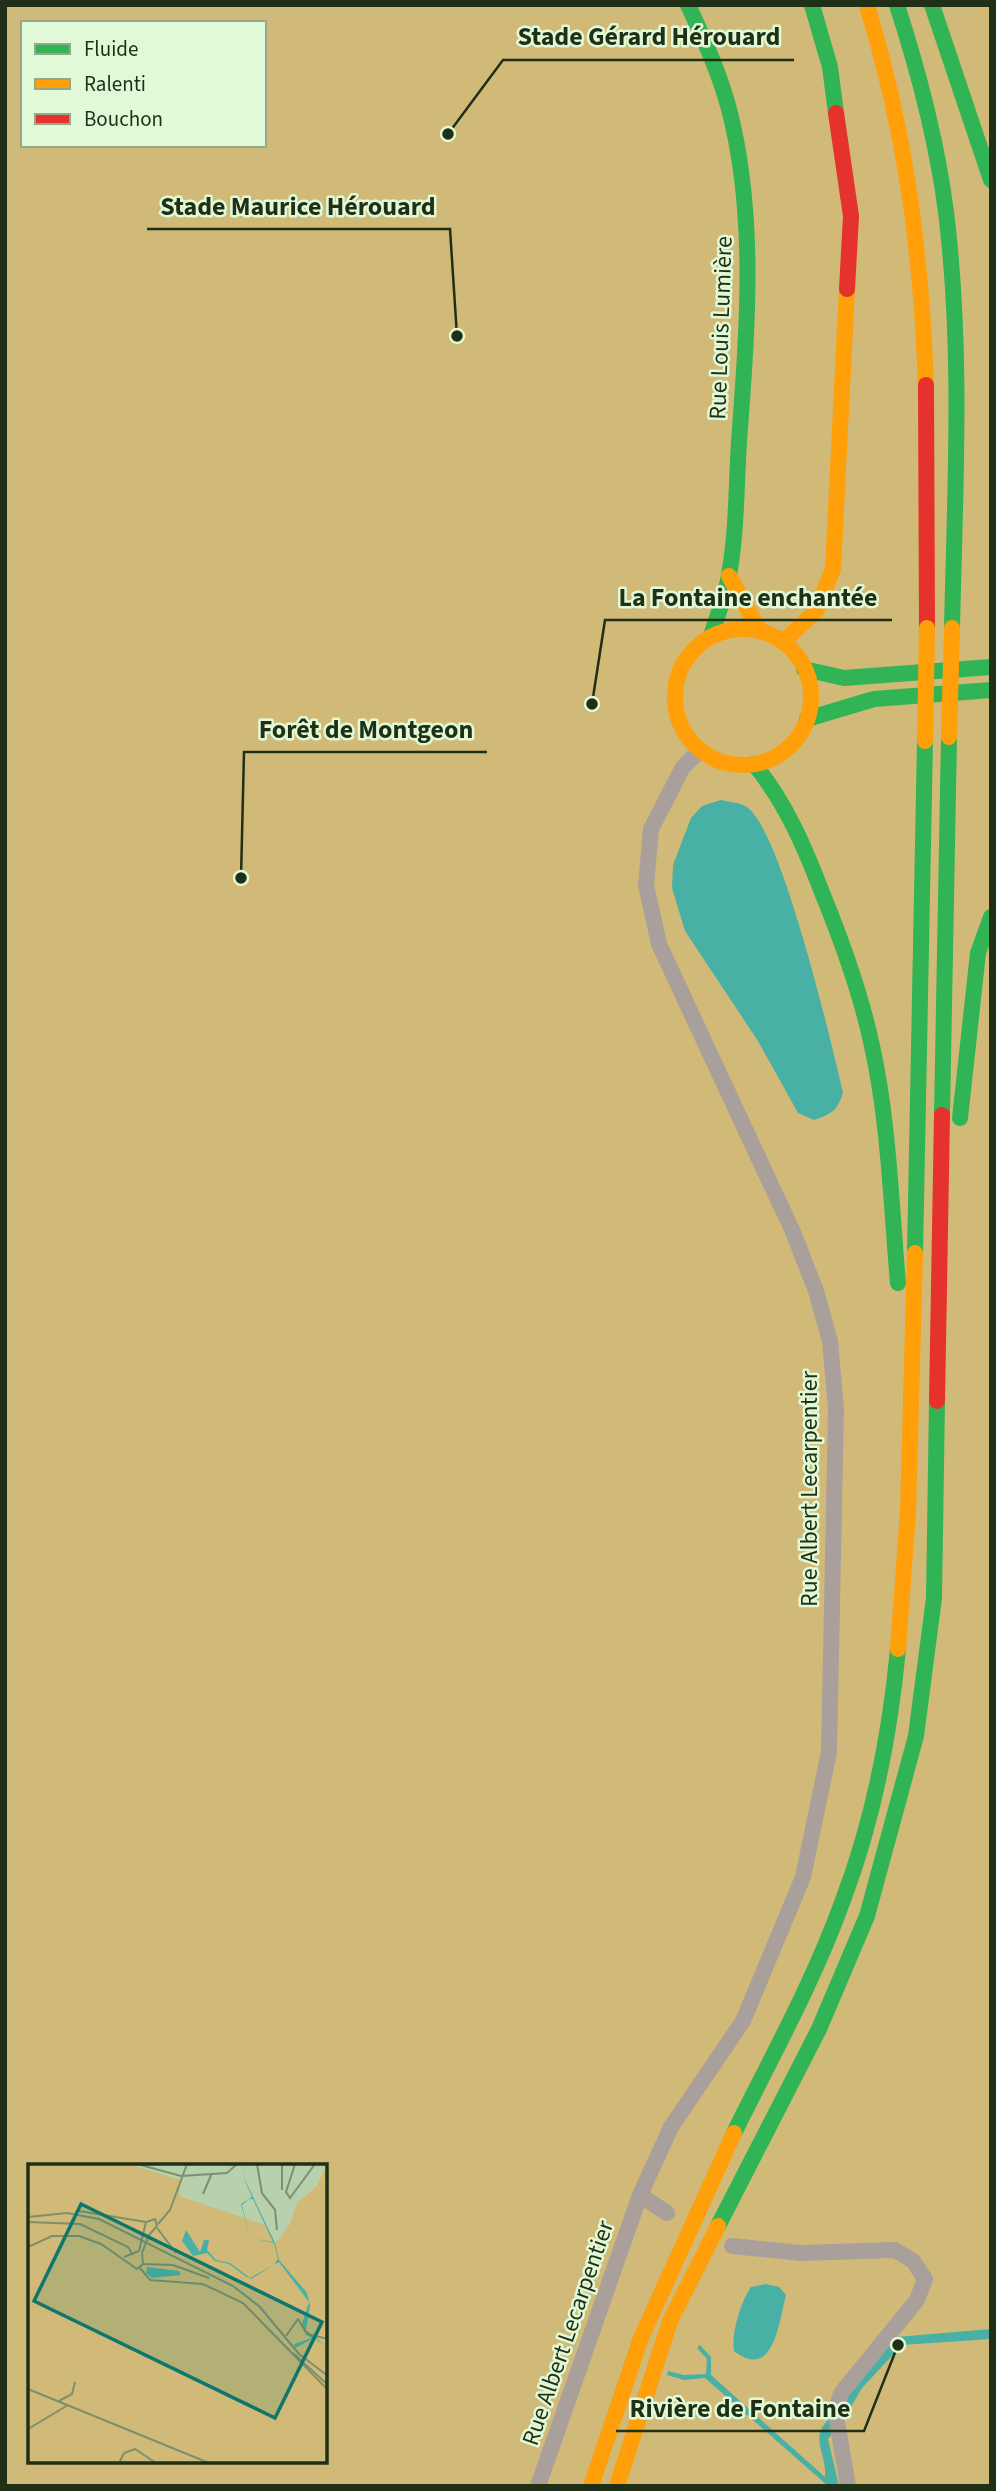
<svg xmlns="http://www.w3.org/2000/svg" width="996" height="2491" viewBox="0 0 996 2491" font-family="'Source Sans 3',sans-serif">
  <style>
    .green { fill: #d1ba77; fill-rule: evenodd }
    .water { fill: #48b0a5 }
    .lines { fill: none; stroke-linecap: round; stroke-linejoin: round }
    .street { stroke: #aaa09b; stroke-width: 16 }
    .fast { stroke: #30b455; stroke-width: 16 }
    .slow { stroke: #ff9f0a; stroke-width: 16 }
    .jam { stroke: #e5322d; stroke-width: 16 }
    .slow-bridge { stroke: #ff9f0a; stroke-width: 16 }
    .labels { text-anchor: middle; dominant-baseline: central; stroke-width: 5; stroke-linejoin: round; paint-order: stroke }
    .street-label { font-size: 24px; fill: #1f3016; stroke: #e2f9d7 }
    .inset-road { fill: none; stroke: #7b906f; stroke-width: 2 }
    .view { fill: #0f766e; fill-opacity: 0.15; stroke: #0f766e; stroke-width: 3.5 }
    .inset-edge { fill: none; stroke: #1f3016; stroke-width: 3.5 }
    .leader { fill: none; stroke: #1f3016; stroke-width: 2.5 }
    .callout-dot { fill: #1f3016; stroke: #e2f9d7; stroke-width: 2.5 }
    .callout-label { font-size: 26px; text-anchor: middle; font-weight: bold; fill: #1f3016; stroke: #e2f9d7; stroke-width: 5; stroke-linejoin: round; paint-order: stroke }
  </style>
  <rect width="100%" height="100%" fill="#b8d0ab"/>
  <!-- green -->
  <path class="green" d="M 5,5 L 991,5 L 991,2486 L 5,2486 ZM 23,23 L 264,23 L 264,145 L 23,145 ZM 30,2166 L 326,2166 L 326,2461 L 30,2461 Z"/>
  <!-- water -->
  <g class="water">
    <path d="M 721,800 C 729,802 741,803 747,807 C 782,832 831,1042 843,1092 C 838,1110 832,1114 814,1120 L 798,1113 L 758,1041 L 685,931 L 672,888 L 673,865 L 691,818 L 702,806 Z"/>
    <path d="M 766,2284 L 779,2287 L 786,2295 C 779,2321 774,2382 734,2351 C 731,2334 741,2301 751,2287 Z"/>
    <path d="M 991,2329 L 991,2339 L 902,2345 L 862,2388 L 842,2422 L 839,2408 L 896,2337 Z"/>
    <path d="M 700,2345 L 711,2357 L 711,2375 L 825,2477 C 827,2451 807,2438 832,2416 L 835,2430 L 828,2439 L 839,2486 L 828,2486 L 705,2378 L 684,2380 L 667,2375 L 668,2371 L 684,2375 L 706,2374 L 707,2359 L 697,2348 Z"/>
  </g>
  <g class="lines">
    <!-- street -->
    <g class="street">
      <path d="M 640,2195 L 667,2213"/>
      <path d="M 732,2246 L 801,2253 L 895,2250 L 913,2261 L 925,2279 L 917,2300 L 842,2392 L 835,2410 L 848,2486"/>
      <path d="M 538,2486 L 640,2195 L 671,2127 L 743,2021 L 803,1877 L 829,1752 L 836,1409 L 830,1341 L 816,1291 L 793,1232 L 659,944 L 646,885 L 651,829 L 683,767 L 700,750"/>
    </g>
    <!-- fast -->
    <g class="fast">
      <path d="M 688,5 C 704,39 719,72 729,109 C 757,217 747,332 739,442 C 736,488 737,535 728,580 C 724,599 717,617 711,636"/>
      <path d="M 812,5 L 830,67 L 836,113"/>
      <path d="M 897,5 C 919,73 937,142 946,212 C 963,350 955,490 952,628"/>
      <path d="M 932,5 L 991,180"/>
      <path d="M 804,669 L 844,678 L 991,667"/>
      <path d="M 807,719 L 874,699 L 991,690"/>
      <path d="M 754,764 C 786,803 805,848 823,895 C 843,944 861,994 872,1046 C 889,1123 891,1204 898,1283"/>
      <path d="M 942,1115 L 949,737"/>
      <path d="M 960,1118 L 978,953 L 991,917"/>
      <path d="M 915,1253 L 925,741"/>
      <path d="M 734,2133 C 772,2056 814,1981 843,1900 C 873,1821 890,1734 898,1649"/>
      <path d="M 718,2226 L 819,2029 L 867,1916 L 916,1736 L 934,1598 L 937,1401"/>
    </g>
    <!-- slow -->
    <g class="slow">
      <path d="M 867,5 C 906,134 921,250 926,385"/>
      <path d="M 729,576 L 760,631"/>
      <circle cx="743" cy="697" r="68"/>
      <path d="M 783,642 L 816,611 L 833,569 L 847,289"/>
      <path d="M 898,1649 L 908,1512 L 915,1253"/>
      <path d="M 591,2486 L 641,2338 L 734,2133"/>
      <path d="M 617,2486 L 670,2321 L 718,2226"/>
    </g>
    <!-- jam -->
    <g class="jam">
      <path d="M 836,113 L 851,216 L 847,289"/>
      <path d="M 926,385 L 927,628"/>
      <path d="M 937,1401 L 942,1115"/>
    </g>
    <!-- slow-bridge -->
    <g class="slow-bridge">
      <path d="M 949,737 L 952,628"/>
      <path d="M 925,741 L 927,628"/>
    </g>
  </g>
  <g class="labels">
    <!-- street labels -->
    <g class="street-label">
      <text transform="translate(721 328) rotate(-88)">Rue Louis Lumière</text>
      <text transform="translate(809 1489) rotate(-90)">Rue Albert Lecarpentier</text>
      <text transform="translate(568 2333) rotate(-71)">Rue Albert Lecarpentier</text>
    </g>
  </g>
  <!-- overview -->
  <g transform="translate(28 2164)">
    <rect width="299" height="299" fill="#b8d0ab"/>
    <path d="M 0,0 L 101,0 L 153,16 L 151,32 L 237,61 L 247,80 L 262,60 L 269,39 L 289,22 L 299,0 L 299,299 L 0,299 Z" fill="#d1ba77"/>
    <path d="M 214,0 L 217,16 L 247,79 L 251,96 L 279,129 L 282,142 L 278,166 L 299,183 L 286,174 L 267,184 L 266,180 L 284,174 L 280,172 L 274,160 L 281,138 L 251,98 L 223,115 L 217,112 L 201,100 L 187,97 L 179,89 L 165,92 L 154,77 L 158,66 L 172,88 L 176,76 L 181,76 L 179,86 L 188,96 L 202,99 L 222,114 L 246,101 L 250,95 L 246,79 L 222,74 L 213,40 L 224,33 L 217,17 ZM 221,35 L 225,35 L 245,78 L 222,74 L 214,41 ZM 119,103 L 151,107 L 153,111 L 124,114 L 118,109 Z" fill="#48b0a5" fill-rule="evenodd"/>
    <path class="inset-road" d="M 109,0 L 153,12 L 199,9 L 209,0M 229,0 L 234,29 L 247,46 L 249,66M 267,0 L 258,28 L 262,34 L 287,0M 254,26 L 254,0M 175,30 L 184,9M 51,47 L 118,58M 0,53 L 39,49 L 71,55 L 205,122 L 232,143 L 271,190 L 300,212M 0,58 L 52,60 L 100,83 L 105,91M 130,60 L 142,46 L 159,0M 129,64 L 148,89M 0,83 L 24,72 L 51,72 L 73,80 L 109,105 L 115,100 L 114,89 L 121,71 L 129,62 L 127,55 L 118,58 L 111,87 L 96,93M 115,100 L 145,101 L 181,114M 112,104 L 122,116 L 175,120 L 215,139 L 300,226M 258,172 L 270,155 L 279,170 L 300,175M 265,189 L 300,221M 0,225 L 181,299M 31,237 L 44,230 L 47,218M 0,265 L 40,241M 91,299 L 96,289 L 107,285 L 128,299"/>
    <path class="view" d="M 53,40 L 294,158 L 247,254 L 6,137 Z"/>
    <rect width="299" height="299" class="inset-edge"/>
  </g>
  <!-- callouts -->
  <path class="leader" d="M448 134L503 60H794M457 336L450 229H147M592 704L605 620H892M241 878L244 752H487M898 2345L864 2431H616"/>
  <g class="callout-dot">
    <circle cx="448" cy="134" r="7"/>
    <circle cx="457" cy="336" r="7"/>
    <circle cx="592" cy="704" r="7"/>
    <circle cx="241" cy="878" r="7"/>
    <circle cx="898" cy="2345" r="7"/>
  </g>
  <g class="callout-label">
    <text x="649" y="45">Stade Gérard Hérouard</text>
    <text x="298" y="215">Stade Maurice Hérouard</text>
    <text x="748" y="606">La Fontaine enchantée</text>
    <text x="366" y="738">Forêt de Montgeon</text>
    <text x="740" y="2417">Rivière de Fontaine</text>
  </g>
  <!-- border -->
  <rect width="996" height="2491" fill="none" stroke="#1f3016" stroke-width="14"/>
  <!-- legend -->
  <rect x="21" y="21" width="245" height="126" fill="#e2f9d7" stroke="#94a98a" stroke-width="2"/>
  <rect x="35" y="44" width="35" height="10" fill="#30b455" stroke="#94a98a" stroke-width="2"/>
  <text x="84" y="56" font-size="21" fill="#1f3016">Fluide</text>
  <rect x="35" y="79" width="35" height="10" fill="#ff9f0a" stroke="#94a98a" stroke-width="2"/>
  <text x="84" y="91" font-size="21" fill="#1f3016">Ralenti</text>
  <rect x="35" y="114" width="35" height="10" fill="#e5322d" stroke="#94a98a" stroke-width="2"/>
  <text x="84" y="126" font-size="21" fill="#1f3016">Bouchon</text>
</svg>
